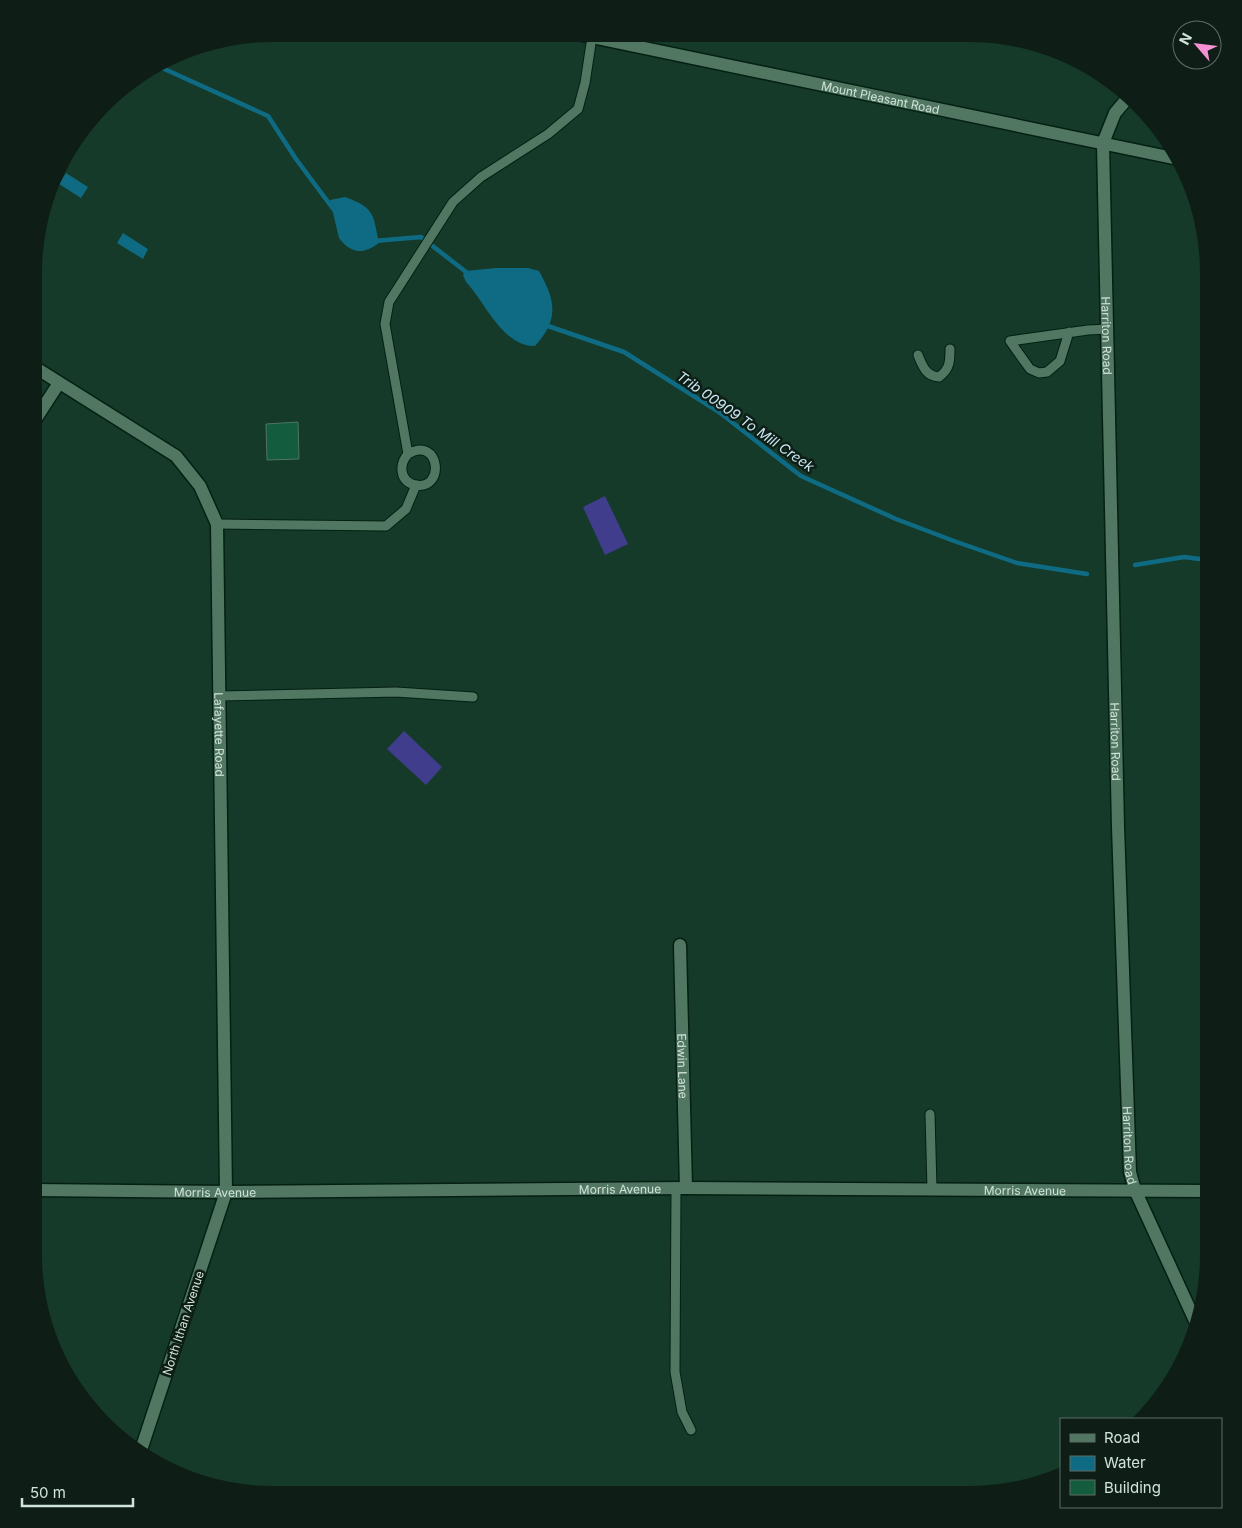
<svg xmlns="http://www.w3.org/2000/svg" width="1242" height="1528" viewBox="0 0 1242 1528" font-family="Inter,sans-serif">
  <style>
    .green { fill: #403d8d }
    .water { fill: #0f6b83 }
    .lines { fill: none; stroke-linecap: round; stroke-linejoin: round }
    .stream { stroke: #0f6b83; stroke-width: 4.5 }
    .building { fill: #145c3e; stroke: #507662 }
    .service-casing { stroke: #042013; stroke-width: 11 }
    .minor-casing { stroke: #042013; stroke-width: 15 }
    .tertiary-casing { stroke: #042013; stroke-width: 15 }
    .service { stroke: #517763; stroke-width: 9 }
    .minor { stroke: #517763; stroke-width: 12 }
    .tertiary { stroke: #517763; stroke-width: 12 }
    .labels { text-anchor: middle; dominant-baseline: central; stroke-width: 5; stroke-linejoin: round; paint-order: stroke }
    .street-label { font-size: 12px; fill: #d0e4d9; stroke: #0e1e16 }
    .water-label { font-size: 14px; font-style: italic; fill: #cae8f3; stroke: #0e1e16 }
  </style>
  <rect width="100%" height="100%" fill="#153a29"/>
  <!-- green -->
  <g class="green">
    <path d="M 605,496 L 628,544 L 605,555 L 583,507 Z"/>
    <path d="M 404,731 L 442,767 L 426,785 L 387,749 Z"/>
  </g>
  <!-- water -->
  <g class="water">
    <path d="M 66,173 L 88,187 L 81,198 L 59,184 Z"/>
    <path d="M 345,197 C 375,208 373,214 379,243 C 364,254 352,255 339,238 L 330,200 Z"/>
    <path d="M 123,233 L 148,249 L 143,259 L 117,243 Z"/>
    <path d="M 496,268 L 528,268 L 539,271 C 556,301 559,320 535,346 C 503,347 485,302 466,282 L 463,275 L 465,271 Z"/>
  </g>
  <g class="lines">
    <!-- stream -->
    <g class="stream">
      <path d="M 160,67 L 268,116 L 296,159 L 334,210"/>
      <path d="M 374,241 L 421,237 L 470,275"/>
      <path d="M 545,325 L 624,352 L 719,412 L 801,476 L 896,519 L 954,541 L 1017,563 L 1087,574"/>
      <path d="M 1135,565 L 1184,557 L 1208,560"/>
    </g>
  </g>
  <!-- building -->
  <path class="building" d="M 298,422 L 299,459 L 267,460 L 266,424 Z"/>
  <g class="lines">
    <defs>
      <g id="service">
        <path d="M 1069,332 L 1060,361 L 1047,372 L 1039,373 L 1030,369 L 1010,341 L 1088,330 L 1108,329"/>
        <path d="M 918,355 C 923,367 926,376 939,377 C 950,369 950,361 950,349"/>
        <path d="M 408,454 C 440,435 446,491 415,485 C 399,481 399,464 408,454 L 385,324 L 389,302 L 453,202 L 481,177 L 548,134 L 578,109 L 585,83 L 592,37"/>
        <path d="M 217,524 L 386,526 L 406,509 L 416,485"/>
        <path d="M 219,696 L 396,692 L 473,697"/>
        <path d="M 930,1114 L 932,1189"/>
        <path d="M 676,1188 L 675,1372 L 682,1412 L 691,1430"/>
      </g>
      <g id="minor">
        <path id="s1" d="M 582,35 L 1178,159"/>
        <path id="s2" d="M 1126,100 L 1115,113 L 1103,143 L 1118,827 L 1130,1172 L 1135,1190"/>
        <path id="s3" d="M 36,368 L 176,456 L 200,486 L 217,524 L 226,1192 L 140,1453"/>
        <path d="M 35,420 L 59,383"/>
        <path id="s4" d="M 680,945 L 686,1188"/>
      </g>
      <g id="tertiary">
        <path id="s5" d="M 34,1190 L 226,1192 L 686,1188 L 1208,1191"/>
        <path d="M 1135,1190 L 1197,1325"/>
      </g>
    </defs>
    <!-- service casing -->
    <use href="#service" class="service-casing"/>
    <!-- minor casing -->
    <use href="#minor" class="minor-casing"/>
    <!-- tertiary casing -->
    <use href="#tertiary" class="tertiary-casing"/>
    <!-- service -->
    <use href="#service" class="service"/>
    <!-- minor -->
    <use href="#minor" class="minor"/>
    <!-- tertiary -->
    <use href="#tertiary" class="tertiary"/>
  </g>
  <g class="labels">
    <!-- street labels -->
    <g class="street-label">
      <text stroke="none"><textPath href="#s1" startOffset="305">Mount Pleasant Road</textPath></text>
      <text stroke="none"><textPath href="#s2" startOffset="242">Harriton Road</textPath></text>
      <text stroke="none"><textPath href="#s3" startOffset="456">Lafayette Road</textPath></text>
      <text stroke="none"><textPath href="#s2" startOffset="648">Harriton Road</textPath></text>
      <text stroke="none"><textPath href="#s4" startOffset="121">Edwin Lane</textPath></text>
      <text stroke="none"><textPath href="#s2" startOffset="1052">Harriton Road</textPath></text>
      <text stroke="none"><textPath href="#s5" startOffset="586">Morris Avenue</textPath></text>
      <text stroke="none"><textPath href="#s5" startOffset="991">Morris Avenue</textPath></text>
      <text stroke="none"><textPath href="#s5" startOffset="181">Morris Avenue</textPath></text>
      <text transform="translate(183 1323) rotate(-72)">North Ithan Avenue</text>
    </g>
    <!-- water labels -->
    <g class="water-label">
      <text transform="translate(746 421) rotate(35)">Trib 00909 To Mill Creek</text>
    </g>
  </g>
  <!-- crop -->
  <path d="M0 0H1242V1528H0ZM273 42H969A231 231 0 0 1 1200 273V1255A231 231 0 0 1 969 1486H273A231 231 0 0 1 42 1255V273A231 231 0 0 1 273 42Z" fill="#0e1e16" fill-rule="evenodd"/>
  <!-- legend -->
  <rect x="1060" y="1418" width="162" height="90" fill="#0e1e16" stroke="#5c6d64"/>
  <rect x="1070" y="1434" width="25" height="8" fill="#517763" stroke="#5c6d64"/>
  <text x="1104" y="1443" font-size="15" fill="#d0e4d9">Road</text>
  <rect x="1070" y="1456" width="25" height="15" fill="#0f6b83" stroke="#5c6d64"/>
  <text x="1104" y="1468" font-size="15" fill="#d0e4d9">Water</text>
  <rect x="1070" y="1480" width="25" height="15" fill="#145c3e" stroke="#5c6d64"/>
  <text x="1104" y="1493" font-size="15" fill="#d0e4d9">Building</text>
  <!-- north arrow -->
  <g transform="translate(1197 45) rotate(298)"><circle r="24" fill="#0e1e16" stroke="#5c6d64"/>
  <path d="M0-4L9 19L0 12L-9 19Z" fill="#f491d3"/>
  <text y="-8" font-size="14" font-weight="bold" text-anchor="middle" fill="#d0e4d9">N</text>
  </g>
  <!-- scale -->
  <path d="M22 1498v8h111v-8" fill="none" stroke="#d0e4d9" stroke-width="2.5"/>
  <text x="30" y="1498" font-size="15" fill="#d0e4d9" stroke="#0e1e16" stroke-width="4" paint-order="stroke">50 m</text>
</svg>
